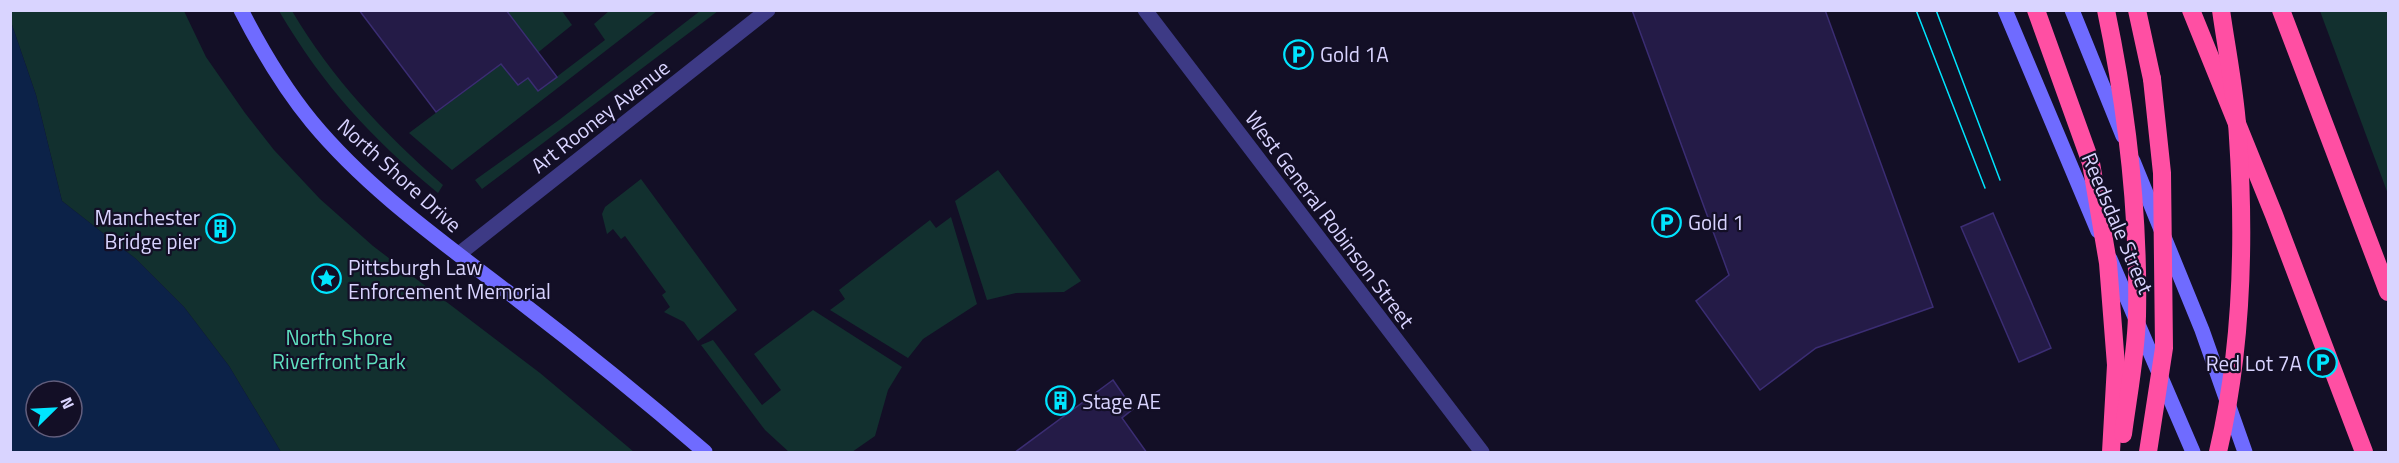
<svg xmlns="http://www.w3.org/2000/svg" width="2399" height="463" viewBox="0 0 2399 463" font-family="'Titillium Web',sans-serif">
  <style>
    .green { fill: #12302f }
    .water { fill: #0c2248; fill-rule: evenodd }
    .building { fill: #241b47; stroke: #3b2d73; stroke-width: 1.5 }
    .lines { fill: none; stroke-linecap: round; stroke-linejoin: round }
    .tertiary { stroke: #3d3a85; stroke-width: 15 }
    .secondary { stroke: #6f6bff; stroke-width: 15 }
    .motorway { stroke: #ff4fa3; stroke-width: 18 }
    .tram { stroke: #00e5ff; stroke-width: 1.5 }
    .motorway-bridge { stroke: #ff4fa3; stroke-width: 18 }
    .labels { text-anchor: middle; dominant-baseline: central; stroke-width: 4.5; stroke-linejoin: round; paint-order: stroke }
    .poi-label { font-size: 21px; fill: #d9d4ff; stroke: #130f26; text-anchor: start }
    .street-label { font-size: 21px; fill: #d9d4ff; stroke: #130f26 }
    .park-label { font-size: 21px; fill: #5fe0c0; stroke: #130f26 }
  </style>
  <rect width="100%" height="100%" fill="#130f26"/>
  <!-- green -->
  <g class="green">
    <path d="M 11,11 L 184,11 L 206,57 L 245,113 L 274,150 L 320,199 L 373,246 L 540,373 L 634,452 L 281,452 L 229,366 L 184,307 L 136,259 L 62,201 L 36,95 L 11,22 Z"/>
    <path d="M 279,11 L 292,11 C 332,79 384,133 443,185 L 438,193 C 370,137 324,87 279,11 Z"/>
    <path d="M 506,11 L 562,11 L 572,25 L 520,67 Z"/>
    <path d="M 609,11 L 657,11 L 452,170 L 409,133 L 501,64 L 518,85 L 528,78 L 538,91 L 605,40 L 594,24 Z"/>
    <path d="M 700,11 L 718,11 L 482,189 L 475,180 L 559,120 Z"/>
    <path d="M 2320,11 L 2388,11 L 2388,194 Z"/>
    <path d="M 998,170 L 1081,281 L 1064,292 L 1016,293 L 987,300 L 955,201 Z"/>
    <path d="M 641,179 L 737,310 L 698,341 L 684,322 L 664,312 L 670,307 L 662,295 L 666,292 L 625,236 L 621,239 L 613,229 L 607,234 L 602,214 L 605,207 Z"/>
    <path d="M 951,217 L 977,304 L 923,339 L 908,358 L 830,310 L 845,299 L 839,290 L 930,220 L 936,228 Z"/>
    <path d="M 813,310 L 902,367 L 888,390 L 875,436 L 852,452 L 789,452 L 765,430 L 701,345 L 713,340 L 762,405 L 781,390 L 754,354 Z"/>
  </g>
  <!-- water -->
  <path class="water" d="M 11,22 L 36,95 L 62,201 L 136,259 L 184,307 L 229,366 L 281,452 L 11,452 ZM 36,391 L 72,391 L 72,427 L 36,427 Z"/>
  <!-- building -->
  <g class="building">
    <path d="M 359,10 L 506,10 L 557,77 L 538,91 L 528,78 L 518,85 L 501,64 L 436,112 Z"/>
    <path d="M 1632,10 L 1825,10 L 1933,307 L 1816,348 L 1760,390 L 1696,301 L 1729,275 Z"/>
    <path d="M 1993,213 L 2051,348 L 2019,362 L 1961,227 Z"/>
    <path d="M 1113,380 L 1133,409 L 1122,418 L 1147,453 L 1014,453 Z"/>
  </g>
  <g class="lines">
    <!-- tertiary -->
    <g class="tertiary">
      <path d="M 1145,10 L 1482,452"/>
      <path d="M 459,254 L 768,10"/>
    </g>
    <!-- secondary -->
    <g class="secondary">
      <path d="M 241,10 C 261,49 284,88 312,122 C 370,192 447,245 518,300 C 582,349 645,400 705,452"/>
      <path d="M 2005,10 L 2098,231"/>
      <path d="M 2072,10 L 2123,136"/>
      <path d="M 2133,161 L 2202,330 L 2245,452"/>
      <path d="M 2110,259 L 2193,452"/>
    </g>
    <!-- motorway -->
    <g class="motorway">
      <path d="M 2137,10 L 2152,79"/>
      <path d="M 2191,10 L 2274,215 L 2364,452"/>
      <path d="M 2281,10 L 2388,292"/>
    </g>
    <!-- tram -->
    <g class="tram">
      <path d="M 1916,10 L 1985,188"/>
      <path d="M 1936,10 L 2000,180"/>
    </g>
    <!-- motorway-bridge -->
    <g class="motorway-bridge">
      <path d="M 2036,10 L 2091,163 L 2108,263 L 2116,365 L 2111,452"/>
      <path d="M 2106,10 C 2127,110 2139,213 2137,316 C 2136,355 2128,396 2123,434"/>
      <path d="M 2148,452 L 2164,348 L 2162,173 L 2152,79"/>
      <path d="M 2218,452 C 2242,350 2245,242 2238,138 C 2236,95 2227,53 2221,10"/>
    </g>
  </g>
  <!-- icons -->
  <defs>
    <symbol id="parking-ring" viewBox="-11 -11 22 22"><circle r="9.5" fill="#130f26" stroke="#00e5ff" stroke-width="1.5"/><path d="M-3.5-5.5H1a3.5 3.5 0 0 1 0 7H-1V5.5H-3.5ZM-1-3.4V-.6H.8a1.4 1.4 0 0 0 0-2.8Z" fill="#00e5ff"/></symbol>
    <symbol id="building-ring" viewBox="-11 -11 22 22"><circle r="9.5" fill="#130f26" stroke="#00e5ff" stroke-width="1.5"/><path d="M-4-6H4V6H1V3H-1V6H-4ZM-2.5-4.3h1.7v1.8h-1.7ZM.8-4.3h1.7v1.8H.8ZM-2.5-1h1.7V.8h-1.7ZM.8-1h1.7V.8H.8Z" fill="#00e5ff"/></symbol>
    <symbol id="sight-ring" viewBox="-11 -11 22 22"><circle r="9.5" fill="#130f26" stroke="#00e5ff" stroke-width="1.5"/><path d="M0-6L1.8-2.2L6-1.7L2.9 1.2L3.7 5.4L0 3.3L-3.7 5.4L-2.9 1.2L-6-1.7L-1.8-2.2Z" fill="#00e5ff"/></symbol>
  </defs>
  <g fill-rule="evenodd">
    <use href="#parking-ring" x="1282" y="38" width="33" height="33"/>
    <use href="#parking-ring" x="1650" y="206" width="33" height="33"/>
    <use href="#building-ring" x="204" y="212" width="33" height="33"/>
    <use href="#sight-ring" x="310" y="262" width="33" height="33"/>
    <use href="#parking-ring" x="2306" y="346" width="33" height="33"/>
    <use href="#building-ring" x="1044" y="384" width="33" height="33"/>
  </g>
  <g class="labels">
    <!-- poi labels -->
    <g class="poi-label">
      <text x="1320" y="54">Gold 1A</text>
      <text x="200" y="217" text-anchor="end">Manchester<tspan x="200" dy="24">Bridge pier</tspan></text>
      <text x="1688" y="222">Gold 1</text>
      <text x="348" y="267">Pittsburgh Law<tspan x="348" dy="24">Enforcement Memorial</tspan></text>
      <text x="2302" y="363" text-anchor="end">Red Lot 7A</text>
      <text x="1082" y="401">Stage AE</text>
    </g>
    <!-- street labels -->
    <g class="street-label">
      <text transform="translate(600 116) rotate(-38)">Art Rooney Avenue</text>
      <text transform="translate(400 175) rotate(42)">North Shore Drive</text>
      <text transform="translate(1330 219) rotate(53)">West General Robinson Street</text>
      <text transform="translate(2118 223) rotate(67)">Reedsdale Street</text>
    </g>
    <!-- park labels -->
    <g class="park-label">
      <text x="339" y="337">North Shore<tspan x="339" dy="24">Riverfront Park</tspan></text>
    </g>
  </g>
  <!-- border -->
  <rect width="2399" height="463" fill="none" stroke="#d9d4ff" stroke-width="24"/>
  <!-- north arrow -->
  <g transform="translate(54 409) rotate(66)"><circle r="28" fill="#130f26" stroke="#625e7d" stroke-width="1.5"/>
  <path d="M0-4.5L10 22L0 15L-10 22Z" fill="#00e5ff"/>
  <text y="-9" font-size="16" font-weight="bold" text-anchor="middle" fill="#d9d4ff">N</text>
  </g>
</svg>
